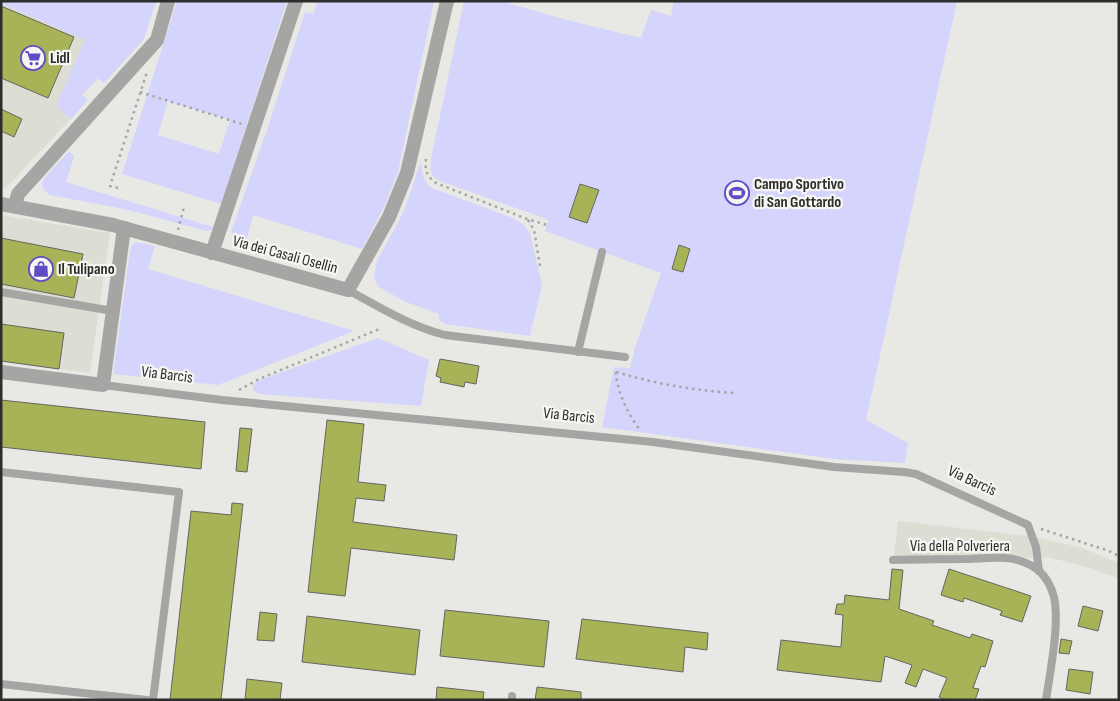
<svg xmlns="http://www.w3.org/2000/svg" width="1120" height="701" viewBox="0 0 1120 701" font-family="'Sofia Sans Condensed',sans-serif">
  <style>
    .built { fill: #dcded3 }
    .green { fill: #d5d4fc; fill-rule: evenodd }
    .building { fill: #a8b256; stroke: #656562 }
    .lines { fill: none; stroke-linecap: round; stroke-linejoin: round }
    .path { stroke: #a6a7a4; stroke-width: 2.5; stroke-dasharray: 2.5 4; stroke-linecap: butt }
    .service { stroke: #a5a5a3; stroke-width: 8 }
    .minor { stroke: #a5a5a3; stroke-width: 14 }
    .labels { text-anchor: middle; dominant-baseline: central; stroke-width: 4.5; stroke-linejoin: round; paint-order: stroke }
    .poi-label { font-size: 16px; font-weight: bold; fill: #2d2d2c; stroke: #f6f6f2; text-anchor: start }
    .street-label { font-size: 16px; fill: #2d2d2c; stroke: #f6f6f2 }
  </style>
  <rect width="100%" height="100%" fill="#e8e9e5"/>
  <!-- built -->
  <g class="built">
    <path d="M 1,1 L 135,1 L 144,39 L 104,83 L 98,78 L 82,95 L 88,100 L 6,188 L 1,187 Z"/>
    <path d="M 1,215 L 110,233 L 90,373 L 1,361 Z"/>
    <path d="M 898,521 L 1029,536 L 1080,547 L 1119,563 L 1119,579 L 1090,568 L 1048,557 L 918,564 L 893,564 Z"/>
  </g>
  <!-- green -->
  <g class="green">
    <path d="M 1,1 L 156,1 L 144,39 L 104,83 L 98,78 L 82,95 L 88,100 L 71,119 L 56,106 L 85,40 L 1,3 Z"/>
    <path d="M 177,1 L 287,1 L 221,204 L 122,174 ZM 168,101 L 230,120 L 219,154 L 158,135 Z"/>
    <path d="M 318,1 L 434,1 L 398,172 L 385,205 L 362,249 L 253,215 L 246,243 L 233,238 L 231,232 L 268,127 L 305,12 L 313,14 Z"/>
    <path d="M 464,1 L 500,1 L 567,20 L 641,38 L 651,10 L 671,16 L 674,1 L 957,1 L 866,420 L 908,443 L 905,463 L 834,459 L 602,427 L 614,367 L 630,368 L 635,347 L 661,273 L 545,231 L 549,220 L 437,180 C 430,174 430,168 431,159 Z"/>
    <path d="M 69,151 L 74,156 L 66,182 L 213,227 L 212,230 L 206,231 L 129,210 L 50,195 L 43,189 L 42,183 L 46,176 Z"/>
    <path d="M 421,161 C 422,172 422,180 432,188 L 513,218 L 524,225 L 530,233 L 542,285 L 530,336 L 445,324 L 439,320 L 439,314 L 406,302 L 384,290 L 379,287 L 374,277 L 377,261 L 404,211 Z"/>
    <path d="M 137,242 L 155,246 L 148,269 L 354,331 L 218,385 L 113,374 L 130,251 L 132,245 Z"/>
    <path d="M 378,338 L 429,360 L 421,406 L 259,394 L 253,390 L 253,385 L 257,381 Z"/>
  </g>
  <!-- building -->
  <g class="building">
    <path d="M 1,6 L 74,37 L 48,98 L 1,78 Z"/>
    <path d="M 1,109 L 22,119 L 14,137 L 1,131 Z"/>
    <path d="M 580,184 L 599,190 L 587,223 L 569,217 Z"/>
    <path d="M 1,238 L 83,254 L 74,298 L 1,284 Z"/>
    <path d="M 679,245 L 690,249 L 683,272 L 672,269 Z"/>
    <path d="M 1,324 L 64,333 L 59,369 L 1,361 Z"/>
    <path d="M 440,359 L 479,366 L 476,384 L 465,382 L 464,387 L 440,382 L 441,378 L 436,376 Z"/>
    <path d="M 1,400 L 205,422 L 201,469 L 1,447 Z"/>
    <path d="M 327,420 L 364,424 L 358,482 L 386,485 L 384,501 L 356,498 L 353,522 L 457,535 L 454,560 L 351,548 L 345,596 L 308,592 Z"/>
    <path d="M 240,428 L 252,429 L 247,472 L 236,471 Z"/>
    <path d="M 232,503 L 243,504 L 221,700 L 170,700 L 191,511 L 231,515 Z"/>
    <path d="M 892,569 L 903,570 L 899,609 L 934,621 L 932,625 L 970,638 L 972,634 L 993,641 L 985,667 L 981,666 L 973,688 L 979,689 L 975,700 L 946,700 L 939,697 L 947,678 L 923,669 L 916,687 L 905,683 L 912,665 L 885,656 L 881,682 L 777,670 L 781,640 L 841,647 L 843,615 L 835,614 L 837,604 L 844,604 L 845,595 L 889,600 Z"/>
    <path d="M 949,569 L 1031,596 L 1022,622 L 1000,615 L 1002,611 L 964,598 L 963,602 L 941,595 Z"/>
    <path d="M 1083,606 L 1103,611 L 1098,631 L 1078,626 Z"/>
    <path d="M 445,610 L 549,621 L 544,667 L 440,656 Z"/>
    <path d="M 260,612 L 277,614 L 274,641 L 257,640 Z"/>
    <path d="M 307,616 L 420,630 L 415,675 L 302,662 Z"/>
    <path d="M 582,619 L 708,633 L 707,650 L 685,647 L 683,672 L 576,659 Z"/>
    <path d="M 1061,639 L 1072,641 L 1069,654 L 1059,653 Z"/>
    <path d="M 1069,669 L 1093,672 L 1090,694 L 1066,690 Z"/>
    <path d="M 247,679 L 282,683 L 280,700 L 245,700 Z"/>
    <path d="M 437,687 L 484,692 L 483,700 L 436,700 Z"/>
    <path d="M 537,687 L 581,692 L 581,700 L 535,700 Z"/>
  </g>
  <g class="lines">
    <!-- path -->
    <g class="path">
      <path d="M 140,92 L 242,124"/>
      <path d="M 426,159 C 425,170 426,176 436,183 L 527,219 L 547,225"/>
      <path d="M 118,188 L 110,186 L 147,72"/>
      <path d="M 528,220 L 534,230 L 540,266"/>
      <path d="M 178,230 L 184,207"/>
      <path d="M 616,372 C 657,384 691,390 734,393"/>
      <path d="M 616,372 C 617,392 628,415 641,431"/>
      <path d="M 239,390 L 259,379 L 379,329"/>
      <path d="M 1041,529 L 1109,551 L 1119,556"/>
    </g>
    <!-- service -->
    <g class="service">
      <path d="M 348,290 C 379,307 410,326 445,335 L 625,357"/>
      <path d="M 1,292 L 113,311"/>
      <path d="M 578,352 L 602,252"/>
      <path d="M 103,385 L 222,400 L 653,442 L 834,467 L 904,472 L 916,474 L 1028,525 L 1036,547 L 1039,571"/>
      <path d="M 1,472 L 179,492 L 153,700"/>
      <path d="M 893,560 C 919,559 944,559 970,559 C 988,558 1009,555 1026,563 C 1041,569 1050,582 1054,597 C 1060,624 1050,672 1046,700"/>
      <path d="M 1,684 L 147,700"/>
      <path d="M 512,700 L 512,696"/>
    </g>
    <!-- minor -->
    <g class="minor">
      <path d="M 1,204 L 113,225 L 348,290 L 389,217 L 407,173 L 447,1"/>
      <path d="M 15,206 L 18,194 L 157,40 L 168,1"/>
      <path d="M 212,253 L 296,1"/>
      <path d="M 1,372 L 103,385 L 124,228"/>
    </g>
  </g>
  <!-- icons -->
  <defs>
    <symbol id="supermarket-ring" viewBox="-11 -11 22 22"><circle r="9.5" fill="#f6f6f2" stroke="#624cc5" stroke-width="1.5"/><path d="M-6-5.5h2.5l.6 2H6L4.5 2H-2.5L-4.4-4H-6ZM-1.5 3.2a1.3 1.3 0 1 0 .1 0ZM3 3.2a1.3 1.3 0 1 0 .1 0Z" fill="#624cc5"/></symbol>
    <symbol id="stadium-ring" viewBox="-11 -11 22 22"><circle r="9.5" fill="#f6f6f2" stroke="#624cc5" stroke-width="1.5"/><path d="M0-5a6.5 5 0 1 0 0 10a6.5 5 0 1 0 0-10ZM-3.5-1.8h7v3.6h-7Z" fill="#624cc5"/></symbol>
    <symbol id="shop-ring" viewBox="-11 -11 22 22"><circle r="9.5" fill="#f6f6f2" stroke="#624cc5" stroke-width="1.5"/><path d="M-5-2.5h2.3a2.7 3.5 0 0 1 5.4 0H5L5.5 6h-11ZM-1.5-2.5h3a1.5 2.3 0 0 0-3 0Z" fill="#624cc5"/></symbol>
  </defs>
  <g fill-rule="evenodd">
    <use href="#supermarket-ring" x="19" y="44" width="28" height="28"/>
    <use href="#stadium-ring" x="723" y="179" width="28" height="28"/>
    <use href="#shop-ring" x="27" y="255" width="28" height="28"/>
  </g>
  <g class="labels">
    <!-- poi labels -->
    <g class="poi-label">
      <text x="50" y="58">Lidl</text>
      <text x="754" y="184">Campo Sportivo<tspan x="754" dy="18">di San Gottardo</tspan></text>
      <text x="58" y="269">Il Tulipano</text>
    </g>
    <!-- street labels -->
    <g class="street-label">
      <text transform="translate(285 255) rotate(15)">Via dei Casali Osellin</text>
      <text transform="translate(167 375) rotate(7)">Via Barcis</text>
      <text transform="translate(569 416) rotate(6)">Via Barcis</text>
      <text transform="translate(972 481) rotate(25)">Via Barcis</text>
      <text x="960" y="546">Via della Polveriera</text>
    </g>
  </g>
  <!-- border -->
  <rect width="1120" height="701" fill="none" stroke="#2d2d2c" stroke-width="5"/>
</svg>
